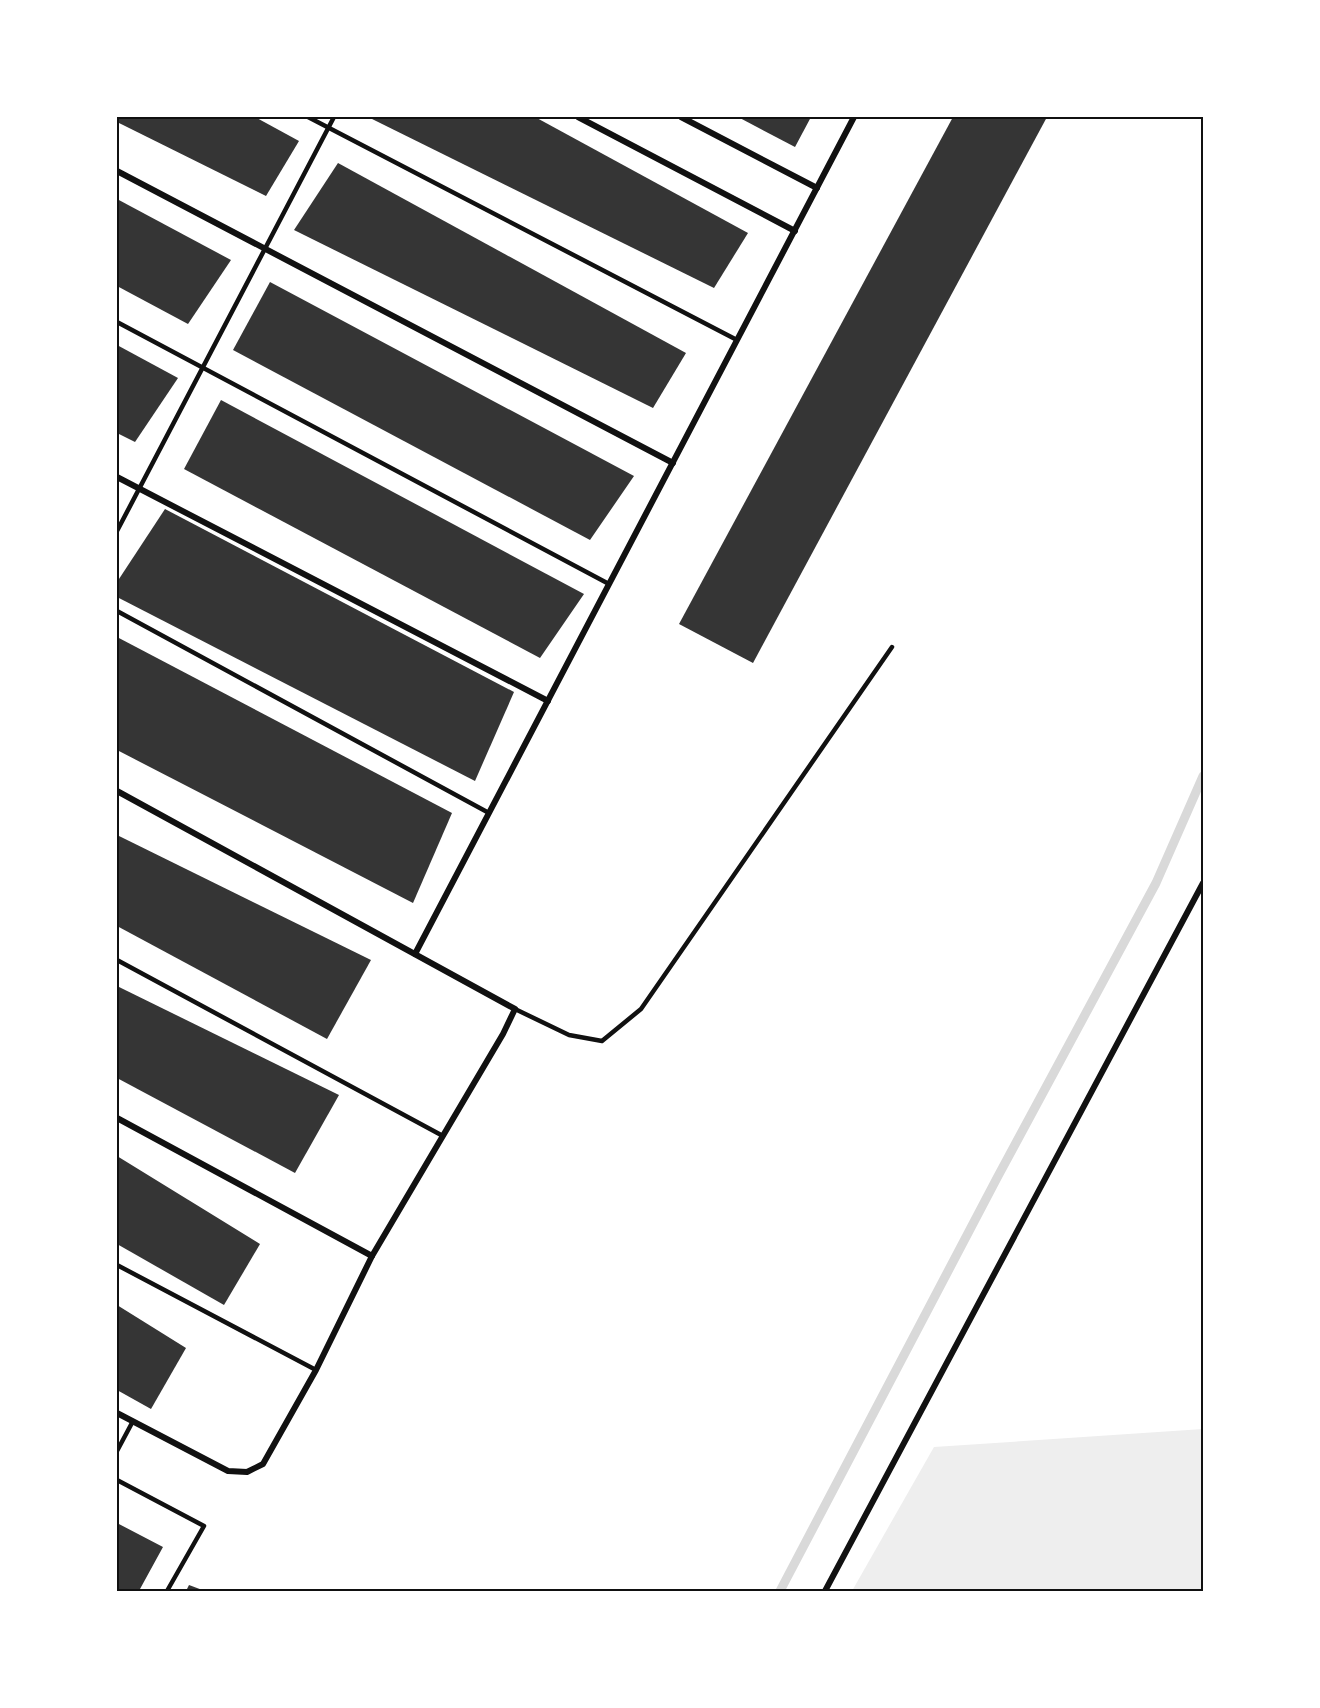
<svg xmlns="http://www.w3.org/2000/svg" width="1320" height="1708" viewBox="0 0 1320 1708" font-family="'Source Sans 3',sans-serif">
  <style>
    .green { fill: #eee }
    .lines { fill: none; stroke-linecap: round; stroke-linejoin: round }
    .stream { stroke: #d9d9d9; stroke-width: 9 }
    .building { fill: #353535 }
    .service { stroke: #111; stroke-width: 4.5 }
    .minor { stroke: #111; stroke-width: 6 }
    .neatline { fill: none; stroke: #111; stroke-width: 2 }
  </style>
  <rect width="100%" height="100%" fill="#fff"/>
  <!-- green -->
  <path class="green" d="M 1203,1429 L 1203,1591 L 852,1591 L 934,1447 Z"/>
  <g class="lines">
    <!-- stream -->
    <path class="stream" d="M 780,1591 L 997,1178 L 1156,883 L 1203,776"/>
  </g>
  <!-- building -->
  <g class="building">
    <path d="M 117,117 L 255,117 L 299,141 L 266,196 L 117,122 Z"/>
    <path d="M 368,117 L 535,117 L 748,233 L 714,288 Z"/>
    <path d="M 738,117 L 811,117 L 795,147 Z"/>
    <path d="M 953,117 L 1047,117 L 753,663 L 679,624 Z"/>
    <path d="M 338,163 L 686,353 L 653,408 L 294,230 Z"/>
    <path d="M 117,199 L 231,260 L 188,324 L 117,286 Z"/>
    <path d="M 270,282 L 634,476 L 590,540 L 233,350 Z"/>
    <path d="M 117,345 L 178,378 L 135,442 L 117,433 Z"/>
    <path d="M 221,400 L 584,594 L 540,658 L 184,469 Z"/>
    <path d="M 165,509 L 514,692 L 475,781 L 117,597 L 117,582 Z"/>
    <path d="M 117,637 L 452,813 L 413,903 L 117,750 Z"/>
    <path d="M 117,835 L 371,960 L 327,1039 L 117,926 Z"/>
    <path d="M 117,986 L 339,1095 L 295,1173 L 117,1078 Z"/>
    <path d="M 117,1156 L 260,1244 L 224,1305 L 117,1244 Z"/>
    <path d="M 117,1305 L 186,1348 L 151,1409 L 117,1390 Z"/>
    <path d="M 117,1523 L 163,1547 L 140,1589 L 144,1591 L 117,1591 Z"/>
    <path d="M 189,1585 L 205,1591 L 186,1591 Z"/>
  </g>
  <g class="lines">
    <!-- service -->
    <g class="service">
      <path d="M 308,117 L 737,340"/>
      <path d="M 117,322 L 609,584"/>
      <path d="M 117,531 L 334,117"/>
      <path d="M 117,611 L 489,813"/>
      <path d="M 117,960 L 443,1136"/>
      <path d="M 515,1009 L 569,1035 L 602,1041 L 641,1009 L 892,647"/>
      <path d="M 117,1265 L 316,1370"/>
      <path d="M 117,1451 L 133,1421"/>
      <path d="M 117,1480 L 204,1526 L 167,1591"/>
    </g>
    <!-- minor -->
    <g class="minor">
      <path d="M 578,117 L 795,231"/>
      <path d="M 681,117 L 817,188"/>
      <path d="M 117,171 L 673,463"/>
      <path d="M 117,477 L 548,701"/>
      <path d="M 117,791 L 515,1009 L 503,1034 L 372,1256 L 316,1370 L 263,1464 L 247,1472 L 228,1471 L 117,1413"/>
      <path d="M 415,954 L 854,117"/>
      <path d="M 117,1118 L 372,1256"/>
      <path d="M 825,1591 L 1203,883"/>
    </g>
  </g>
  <!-- border -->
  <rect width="1320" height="1708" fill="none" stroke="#ffffff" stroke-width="237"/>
  <rect x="118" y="118" width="1084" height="1472" class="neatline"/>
</svg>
